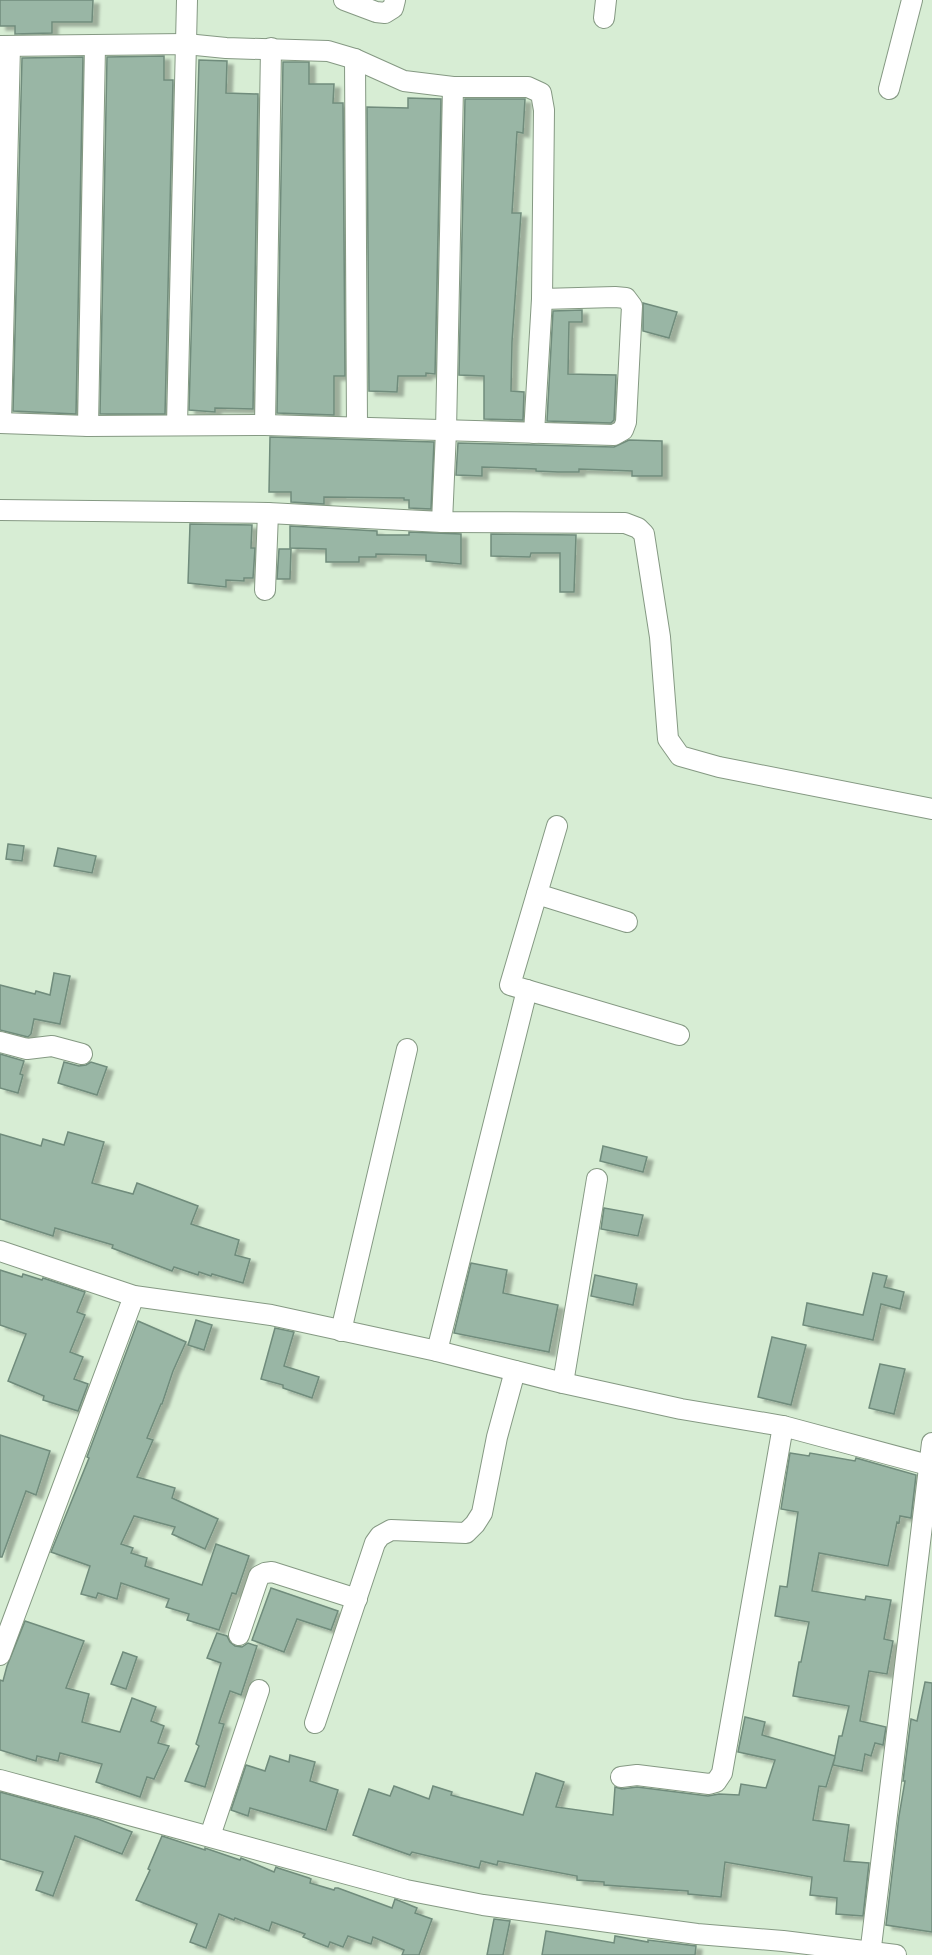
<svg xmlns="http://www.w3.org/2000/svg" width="932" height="1955" viewBox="0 0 932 1955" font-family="'Noto Serif',serif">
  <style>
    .building { fill: #99b6a5; stroke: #708c7c; stroke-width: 1.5; filter: url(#shadow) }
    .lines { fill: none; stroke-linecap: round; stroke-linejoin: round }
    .street-casing { stroke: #859983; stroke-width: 22 }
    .street { stroke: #fff; stroke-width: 20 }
  </style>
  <defs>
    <filter id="shadow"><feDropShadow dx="6" dy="4" stdDeviation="1.5" flood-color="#0004"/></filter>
  </defs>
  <rect width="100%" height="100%" fill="#d7edd4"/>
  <!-- building -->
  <g class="building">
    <path d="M 0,0 L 93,0 L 92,22 L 52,22 L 52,33 L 15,34 L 15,26 L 0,26 Z"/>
    <path d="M 164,56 L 164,80 L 173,80 L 165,414 L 100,414 L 107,57 Z"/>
    <path d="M 83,57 L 76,414 L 13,411 L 22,58 Z"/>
    <path d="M 199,60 L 227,61 L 226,93 L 258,94 L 253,409 L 215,408 L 215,412 L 189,410 Z"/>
    <path d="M 283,62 L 309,62 L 309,84 L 334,84 L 333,103 L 343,103 L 345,376 L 334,376 L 334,415 L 277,413 Z"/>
    <path d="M 408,98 L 441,99 L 435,374 L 426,373 L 426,376 L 398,376 L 397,392 L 369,391 L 367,107 L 408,108 Z"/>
    <path d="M 465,99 L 525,99 L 523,133 L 517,132 L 512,213 L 521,213 L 512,342 L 511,391 L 524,392 L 523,420 L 484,419 L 484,376 L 459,375 Z"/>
    <path d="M 643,303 L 677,312 L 669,338 L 643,331 Z"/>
    <path d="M 582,310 L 582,322 L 569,322 L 568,374 L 616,375 L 614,420 L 611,423 L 547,421 L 553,311 Z"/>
    <path d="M 270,437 L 434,442 L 431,509 L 409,508 L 409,500 L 404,500 L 404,498 L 324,497 L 324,504 L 291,502 L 291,492 L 269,492 Z"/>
    <path d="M 629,440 L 662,441 L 662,476 L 632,476 L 632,471 L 579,469 L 579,472 L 558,472 L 536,471 L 536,469 L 482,467 L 482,476 L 456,475 L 458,443 L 614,447 Z"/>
    <path d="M 190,524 L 252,525 L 251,548 L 255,548 L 253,578 L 244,578 L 244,581 L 226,580 L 226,587 L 188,583 Z"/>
    <path d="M 290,526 L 377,531 L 377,535 L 409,535 L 409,532 L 461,534 L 461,564 L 426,561 L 426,555 L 376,554 L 376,557 L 359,557 L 359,562 L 326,562 L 326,549 L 290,548 Z"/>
    <path d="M 491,534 L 576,535 L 574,592 L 560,592 L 560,553 L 531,553 L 530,557 L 491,556 Z"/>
    <path d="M 279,549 L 291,549 L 290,579 L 277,579 Z"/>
    <path d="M 8,844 L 24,846 L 22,861 L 6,859 Z"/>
    <path d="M 58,848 L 96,856 L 92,873 L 54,866 Z"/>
    <path d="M 54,973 L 70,976 L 60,1024 L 34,1019 L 31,1034 L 28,1037 L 0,1030 L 0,985 L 35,994 L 36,991 L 50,995 Z"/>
    <path d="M 0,1054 L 24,1061 L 20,1074 L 23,1075 L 18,1093 L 0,1088 Z"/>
    <path d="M 64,1062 L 79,1066 L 86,1065 L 91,1062 L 107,1067 L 97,1095 L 58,1083 Z"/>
    <path d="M 68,1132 L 104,1142 L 92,1183 L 133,1194 L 137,1183 L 198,1206 L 191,1224 L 239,1240 L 235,1255 L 250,1259 L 243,1283 L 212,1274 L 211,1276 L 199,1272 L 198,1275 L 174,1267 L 172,1271 L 112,1248 L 113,1245 L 55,1228 L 53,1236 L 0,1219 L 0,1134 L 41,1146 L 43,1139 L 64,1145 Z"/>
    <path d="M 603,1146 L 647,1157 L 643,1172 L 600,1161 Z"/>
    <path d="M 604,1208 L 643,1215 L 638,1236 L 601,1229 Z"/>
    <path d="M 471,1263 L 507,1270 L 503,1293 L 558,1305 L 549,1352 L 454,1333 Z"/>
    <path d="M 0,1270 L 22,1277 L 23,1274 L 42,1280 L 43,1278 L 85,1292 L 77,1312 L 85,1315 L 70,1352 L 83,1357 L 74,1379 L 88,1384 L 78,1411 L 43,1400 L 44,1396 L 8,1381 L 26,1334 L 0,1325 Z"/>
    <path d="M 873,1273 L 887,1276 L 884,1287 L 904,1292 L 900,1309 L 881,1304 L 873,1340 L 803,1325 L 807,1303 L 863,1315 Z"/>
    <path d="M 595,1275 L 637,1284 L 633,1305 L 591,1296 Z"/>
    <path d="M 196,1320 L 212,1325 L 204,1350 L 188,1345 Z"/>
    <path d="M 138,1321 L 186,1342 L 173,1371 L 162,1404 L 161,1404 L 147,1438 L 153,1440 L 137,1477 L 175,1488 L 172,1498 L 218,1519 L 205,1549 L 172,1534 L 175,1527 L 134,1516 L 121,1544 L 133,1548 L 131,1553 L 147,1558 L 145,1566 L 202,1585 L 216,1544 L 249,1556 L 236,1594 L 232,1593 L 219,1630 L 187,1620 L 189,1614 L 166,1607 L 169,1599 L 121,1583 L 117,1599 L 98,1593 L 96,1598 L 81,1594 L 90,1566 L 51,1552 L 89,1458 L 87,1457 Z"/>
    <path d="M 275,1328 L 294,1332 L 284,1366 L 319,1377 L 312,1398 L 283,1388 L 283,1385 L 261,1379 Z"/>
    <path d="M 772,1337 L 806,1345 L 791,1405 L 758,1397 Z"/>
    <path d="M 880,1364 L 905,1369 L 894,1414 L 869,1408 Z"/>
    <path d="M 0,1435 L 50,1451 L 36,1495 L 26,1491 L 2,1557 L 0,1557 Z"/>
    <path d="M 790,1453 L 809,1456 L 810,1453 L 855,1461 L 856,1458 L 916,1475 L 911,1518 L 900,1516 L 899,1523 L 897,1522 L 888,1566 L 819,1553 L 812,1591 L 865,1600 L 866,1596 L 891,1600 L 884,1639 L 893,1641 L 887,1674 L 869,1671 L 860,1721 L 886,1727 L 883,1745 L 875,1743 L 871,1756 L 865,1754 L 862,1771 L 833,1765 L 835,1757 L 826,1787 L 819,1786 L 813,1820 L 849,1825 L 844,1861 L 869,1863 L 863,1916 L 836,1914 L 837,1898 L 810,1895 L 812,1877 L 725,1862 L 721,1897 L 688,1894 L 688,1891 L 604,1885 L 604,1882 L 577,1880 L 577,1876 L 498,1861 L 497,1865 L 481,1861 L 479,1868 L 412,1852 L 410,1855 L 353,1835 L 369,1789 L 390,1796 L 394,1786 L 429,1799 L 433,1786 L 452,1792 L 451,1795 L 523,1815 L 536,1773 L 564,1782 L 556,1807 L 613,1815 L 615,1787 L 622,1789 L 637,1787 L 708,1796 L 719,1794 L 739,1795 L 741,1784 L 766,1788 L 775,1760 L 738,1752 L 745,1717 L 765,1722 L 762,1735 L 835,1756 L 839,1736 L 842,1736 L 849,1706 L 793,1696 L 799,1662 L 801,1662 L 809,1622 L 775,1616 L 780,1586 L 787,1587 L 798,1512 L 781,1509 Z"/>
    <path d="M 271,1588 L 338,1611 L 331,1630 L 297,1619 L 284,1652 L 252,1640 Z"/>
    <path d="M 25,1621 L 84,1641 L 66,1688 L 89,1694 L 82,1722 L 120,1732 L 132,1698 L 156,1707 L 151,1721 L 164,1726 L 158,1743 L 169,1746 L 154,1779 L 147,1777 L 140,1797 L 96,1782 L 102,1764 L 60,1753 L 58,1761 L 37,1756 L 36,1761 L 0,1750 L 0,1680 L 3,1681 L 7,1666 Z"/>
    <path d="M 217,1633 L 227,1636 L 230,1642 L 235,1646 L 242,1647 L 248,1643 L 257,1646 L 241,1695 L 230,1691 L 219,1723 L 224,1724 L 205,1787 L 185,1781 L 199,1746 L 196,1744 L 221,1663 L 207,1658 Z"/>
    <path d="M 123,1652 L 137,1657 L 126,1689 L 111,1684 Z"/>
    <path d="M 925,1682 L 932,1683 L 932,1932 L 886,1925 L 899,1816 L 905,1781 L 903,1781 L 911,1719 L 917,1721 Z"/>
    <path d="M 290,1755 L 315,1762 L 310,1781 L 338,1790 L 326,1830 L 250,1808 L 248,1816 L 231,1810 L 246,1765 L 265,1771 L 270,1756 L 289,1762 Z"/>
    <path d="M 0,1792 L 98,1819 L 132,1832 L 122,1854 L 75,1836 L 53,1896 L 36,1890 L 43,1872 L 0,1859 Z"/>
    <path d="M 162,1836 L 205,1850 L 205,1848 L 240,1860 L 241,1858 L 274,1872 L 276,1867 L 278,1868 L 309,1878 L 311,1879 L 310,1883 L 334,1890 L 335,1888 L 338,1888 L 392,1908 L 395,1899 L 417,1908 L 415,1913 L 432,1919 L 419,1955 L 402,1955 L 404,1950 L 373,1937 L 371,1944 L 348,1936 L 343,1947 L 330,1942 L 328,1947 L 303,1937 L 305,1934 L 272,1922 L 269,1931 L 235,1918 L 234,1920 L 219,1914 L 206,1948 L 190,1942 L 197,1924 L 136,1900 L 150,1870 L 148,1869 Z"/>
    <path d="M 494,1919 L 510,1921 L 503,1955 L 487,1955 Z"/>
    <path d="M 546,1931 L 614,1943 L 615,1936 L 648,1942 L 648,1940 L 696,1946 L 695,1955 L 542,1955 Z"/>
  </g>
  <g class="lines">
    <defs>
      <g id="street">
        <path d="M 344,0 L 376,12 L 385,13 L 393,8 L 395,0"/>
        <path d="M 604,18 L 606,0"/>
        <path d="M 0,46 L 186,44 L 226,48 L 328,51 L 355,59 L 404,81 L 453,87 L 528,87 L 541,93 L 544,110 L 542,299 L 534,433"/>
        <path d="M 355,59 L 357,427"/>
        <path d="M 889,89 L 912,0"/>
        <path d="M 0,423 L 88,426 L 265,425 L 614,435 L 623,430 L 626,422 L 632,306 L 626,298 L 615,297 L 542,299"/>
        <path d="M 1,423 L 10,46"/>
        <path d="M 177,425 L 187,0"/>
        <path d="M 265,425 L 271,48"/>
        <path d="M 88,426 L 95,46"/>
        <path d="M 0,510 L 268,513 L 442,522 L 625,523 L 638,528 L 644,534 L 660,637 L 668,739 L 680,756 L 719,767 L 932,809"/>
        <path d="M 442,522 L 446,431 L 453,87"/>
        <path d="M 265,590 L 268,513"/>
        <path d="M 557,826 L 510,985 L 679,1035"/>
        <path d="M 537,894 L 627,922"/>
        <path d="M 0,1042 L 27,1049 L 52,1046 L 82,1054"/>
        <path d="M 0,1251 L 134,1296 L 271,1315 L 437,1351 L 563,1383 L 681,1409 L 783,1426 L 932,1466"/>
        <path d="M 341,1331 L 407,1049"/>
        <path d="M 437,1351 L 527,990"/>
        <path d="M 563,1383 L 597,1179"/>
        <path d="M 239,1635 L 259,1576 L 265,1573 L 272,1572 L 357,1599"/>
        <path d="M 0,1655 L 134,1296"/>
        <path d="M 315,1723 L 375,1543 L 380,1536 L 391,1530 L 466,1533 L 475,1524 L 482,1513 L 497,1437 L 515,1371"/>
        <path d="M 621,1777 L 637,1775 L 709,1784 L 716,1782 L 722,1773 L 783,1426"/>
        <path d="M 0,1780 L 406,1890 L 483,1905 L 697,1934 L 783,1941 L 896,1955"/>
        <path d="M 210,1836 L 259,1690"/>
        <path d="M 870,1955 L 932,1443"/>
      </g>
    </defs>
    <!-- street casing -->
    <use href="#street" class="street-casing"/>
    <!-- street -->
    <use href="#street" class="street"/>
  </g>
</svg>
